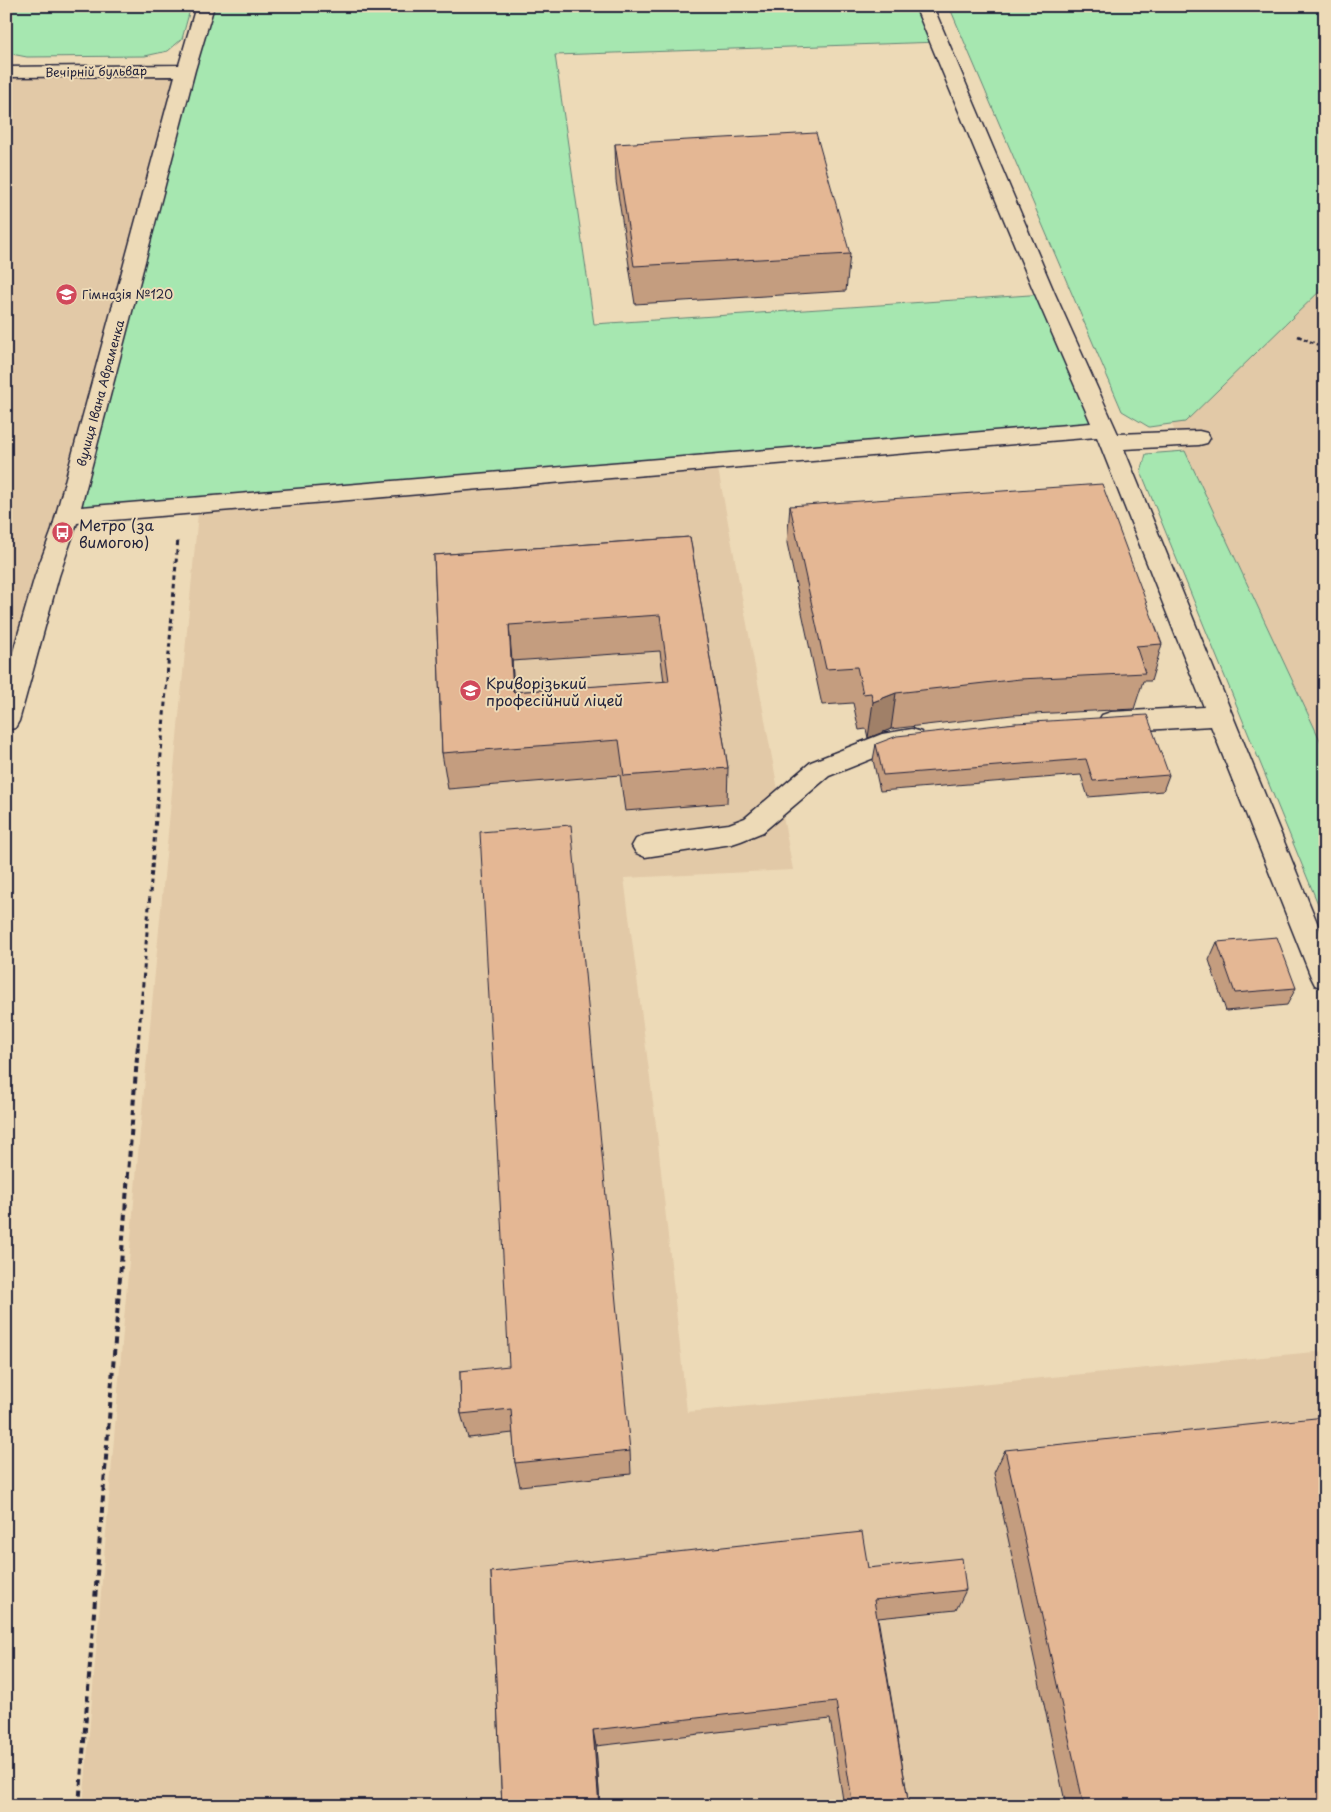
<svg xmlns="http://www.w3.org/2000/svg" width="1331" height="1812" viewBox="0 0 1331 1812" font-family="'Playpen Sans',sans-serif">
  <style>
    .built { fill: #e2c9a7 }
    .green { fill: #a6e7b0; stroke: #648476 }
    .lines { fill: none; stroke-linecap: round; stroke-linejoin: round }
    .minor-casing { stroke: #22223b; stroke-width: 3 }
    .path-far2 { stroke: #22223b; stroke-width: 2.5; stroke-dasharray: 4 2.5; stroke-linecap: butt }
    .path-far1 { stroke: #22223b; stroke-width: 3; stroke-dasharray: 4.5 4; stroke-linecap: butt }
    .path { stroke: #22223b; stroke-width: 4; stroke-dasharray: 6 4.5; stroke-linecap: butt }
    .minor { fill: #eddab7; fill-rule: evenodd }
    .wall { fill: #c49d7f; stroke: #22223b; fill-rule: evenodd }
    .shaded-wall { fill: #a08068; stroke: #22223b }
    .building { fill: #e4b794; stroke: #22223b; fill-rule: evenodd }
    .labels { text-anchor: middle; dominant-baseline: central; stroke-width: 4; stroke-linejoin: round; paint-order: stroke }
    .far-street-label { font-size: 12px; fill: #22223b; stroke: #eddab7 }
    .far-poi-label { font-size: 12px; fill: #22223b; stroke: #eddab7; text-anchor: start }
    .poi-label { font-size: 15px; fill: #22223b; stroke: #eddab7; text-anchor: start }
  </style>
  <rect width="100%" height="100%" fill="#eddab7"/>
  <filter id="ink" filterUnits="userSpaceOnUse"><feTurbulence type="fractalNoise" baseFrequency=".02" numOctaves="2"/><feDisplacementMap in="SourceGraphic" scale="10" xChannelSelector="R" yChannelSelector="G"/><feConvolveMatrix kernelMatrix="1 2 1 2 8 2 1 2 1" color-interpolation-filters="sRGB"/></filter>
  <g filter="url(#ink)">
    <!-- built -->
    <g class="built">
      <path d="M 186,70 L 6,721 L 6,72 Z"/>
      <path d="M 1325,139 L 1325,745 L 1322,744 L 1172,425 Z"/>
      <path d="M 718,469 L 793,870 L 624,878 L 656,1125 L 687,1412 L 1325,1351 L 1325,1806 L 83,1806 L 138,1154 L 198,513 Z"/>
    </g>
    <!-- green -->
    <g class="green">
      <path d="M 6,6 L 191,6 L 182,39 L 168,51 L 145,56 L 27,57 L 6,53 Z"/>
      <path d="M 205,6 L 924,6 L 939,42 L 555,55 L 594,324 L 1045,294 L 1105,429 L 67,515 Z"/>
      <path d="M 949,6 L 1325,6 L 1325,286 L 1185,422 L 1149,427 L 1122,411 Z"/>
      <path d="M 1185,451 L 1322,744 L 1325,745 L 1325,921 L 1141,472 L 1146,454 Z"/>
    </g>
    <g class="lines">
      <defs>
        <g id="minor">
          <path d="M 196,6 L 214,6 L 195,70 L 81,507 L 1091,423 L 1035,294 L 915,6 L 933,6 L 1055,294 L 1118,434 L 1199,431 L 1207,433 L 1210,438 L 1207,443 L 1199,445 L 1124,449 L 1325,942 L 1325,989 L 1315,985 L 1311,977 L 1211,726 L 1111,732 L 1102,729 L 1098,722 L 1102,715 L 1111,712 L 1204,707 L 1097,437 L 77,523 L 59,576 L 19,721 L 15,728 L 6,730 L 6,676 L 35,576 L 51,533 L 175,76 L 6,77 L 6,67 L 179,65 Z"/>
          <path d="M 912,729 L 921,732 L 925,739 L 921,746 L 894,750 L 829,776 L 763,832 L 741,841 L 732,844 L 645,857 L 636,853 L 632,846 L 636,839 L 645,835 L 729,824 L 745,818 L 811,762 L 882,734 Z"/>
        </g>
      </defs>
      <!-- minor casing -->
      <use href="#minor" class="minor-casing"/>
      <!-- path-far2 -->
      <path class="path-far2" d="M 1298,336 L 1325,348"/>
      <!-- path-far1 -->
      <path class="path-far1" d="M 138,1046 L 178,538"/>
      <!-- path -->
      <path class="path" d="M 79,1806 L 138,1045"/>
      <!-- minor -->
      <use href="#minor" class="minor"/>
    </g>
    <!-- wall -->
    <g class="wall">
      <path d="M 615,144 L 850,254 L 846,291 L 635,304 L 616,181 Z"/>
      <path d="M 790,506 L 1162,644 L 1151,681 L 1143,681 L 1134,709 L 1012,715 L 891,729 L 868,738 L 866,729 L 859,730 L 853,703 L 822,705 L 787,543 Z"/>
      <path d="M 690,537 L 728,768 L 727,803 L 625,811 L 620,775 L 448,789 L 442,753 L 434,555 ZM 660,651 L 664,682 L 514,692 L 512,661 Z"/>
      <path d="M 1016,723 L 1169,775 L 1163,791 L 1088,797 L 1081,775 L 880,791 L 873,760 L 876,744 Z"/>
      <path d="M 1217,942 L 1296,988 L 1287,1005 L 1226,1011 L 1209,960 Z"/>
      <path d="M 460,1371 L 630,1451 L 631,1474 L 520,1486 L 515,1463 L 513,1433 L 468,1438 L 461,1414 Z"/>
      <path d="M 1005,1450 L 1325,1806 L 1066,1806 L 994,1473 Z"/>
      <path d="M 868,1568 L 966,1590 L 956,1610 L 878,1618 L 909,1806 L 844,1806 L 830,1719 L 596,1746 L 600,1806 L 502,1806 L 491,1572 Z"/>
    </g>
    <!-- shaded-wall -->
    <g class="shaded-wall">
      <path d="M 509,625 L 512,661 L 516,728 L 513,692 Z"/>
      <path d="M 896,693 L 891,729 L 868,738 L 873,702 Z"/>
      <path d="M 593,1730 L 596,1746 L 600,1806 L 599,1806 Z"/>
    </g>
    <!-- building -->
    <g class="building">
      <path d="M 816,133 L 850,254 L 634,266 L 615,144 Z"/>
      <path d="M 1102,484 L 1162,644 L 1136,646 L 1145,673 L 1020,679 L 896,693 L 873,702 L 871,693 L 863,694 L 857,667 L 826,669 L 790,506 Z"/>
      <path d="M 690,537 L 728,768 L 624,776 L 619,740 L 442,753 L 434,555 ZM 660,615 L 669,681 L 513,692 L 509,625 Z"/>
      <path d="M 1147,715 L 1169,775 L 1093,781 L 1086,759 L 883,775 L 876,744 L 897,736 L 1016,723 Z"/>
      <path d="M 571,825 L 630,1451 L 515,1463 L 511,1409 L 461,1414 L 460,1371 L 509,1366 L 480,832 Z"/>
      <path d="M 1277,937 L 1296,988 L 1235,993 L 1217,942 Z"/>
      <path d="M 1325,1417 L 1325,1806 L 1084,1806 L 1005,1450 Z"/>
      <path d="M 862,1532 L 868,1568 L 962,1558 L 966,1590 L 874,1600 L 909,1806 L 853,1806 L 836,1702 L 593,1730 L 599,1806 L 502,1806 L 491,1572 Z"/>
    </g>
  </g>
  <!-- icons -->
  <defs>
    <symbol id="school-disc" viewBox="-11 -11 22 22"><circle r="9.5" fill="#d1495b" stroke="#eddab7"/><path d="M0-5L7-2L0 1L-7-2ZM-4 1L0 2.5L4 1V4Q0 6-4 4Z" fill="#fff"/></symbol>
    <symbol id="bus-disc" viewBox="-11 -11 22 22"><circle r="9.5" fill="#d1495b" stroke="#eddab7"/><path d="M-5-6H5V4H4V6H2V4H-2V6H-4V4H-5ZM-3.5-4V0h7V-4ZM-3.5 1.2v1.5H-2V1.2ZM2 1.2v1.5H3.5V1.2Z" fill="#fff"/></symbol>
    <symbol id="university-disc" viewBox="-11 -11 22 22"><circle r="9.5" fill="#d1495b" stroke="#eddab7"/><path d="M0-5L7-2L0 1L-7-2ZM-4 1L0 2.5L4 1V4Q0 6-4 4Z" fill="#fff"/></symbol>
  </defs>
  <g fill-rule="evenodd">
    <use href="#school-disc" x="54" y="282" width="25" height="25"/>
    <use href="#bus-disc" x="50" y="520" width="25" height="25"/>
    <use href="#university-disc" x="458" y="678" width="25" height="25"/>
  </g>
  <g class="labels">
    <!-- far-street labels -->
    <g class="far-street-label">
      <text transform="translate(96 71) rotate(-1)">Вечірній бульвар</text>
      <text transform="translate(100 393) rotate(-75)">вулиця Івана Авраменка</text>
    </g>
    <!-- far-poi labels -->
    <g class="far-poi-label">
      <text x="82" y="294">Гімназія №120</text>
    </g>
    <!-- poi labels -->
    <g class="poi-label">
      <text x="79" y="524">Метро (за<tspan x="79" dy="17">вимогою)</tspan></text>
      <text x="486" y="682">Криворізький<tspan x="486" dy="17">професійний ліцей</tspan></text>
    </g>
  </g>
  <!-- margin -->
  <rect width="1331" height="1812" fill="none" stroke="#eddab7" stroke-width="25"/>
  <rect x="12" y="12" width="1306" height="1787" fill="none" stroke="#22223b" stroke-width="2" filter="url(#ink)"/>
</svg>
